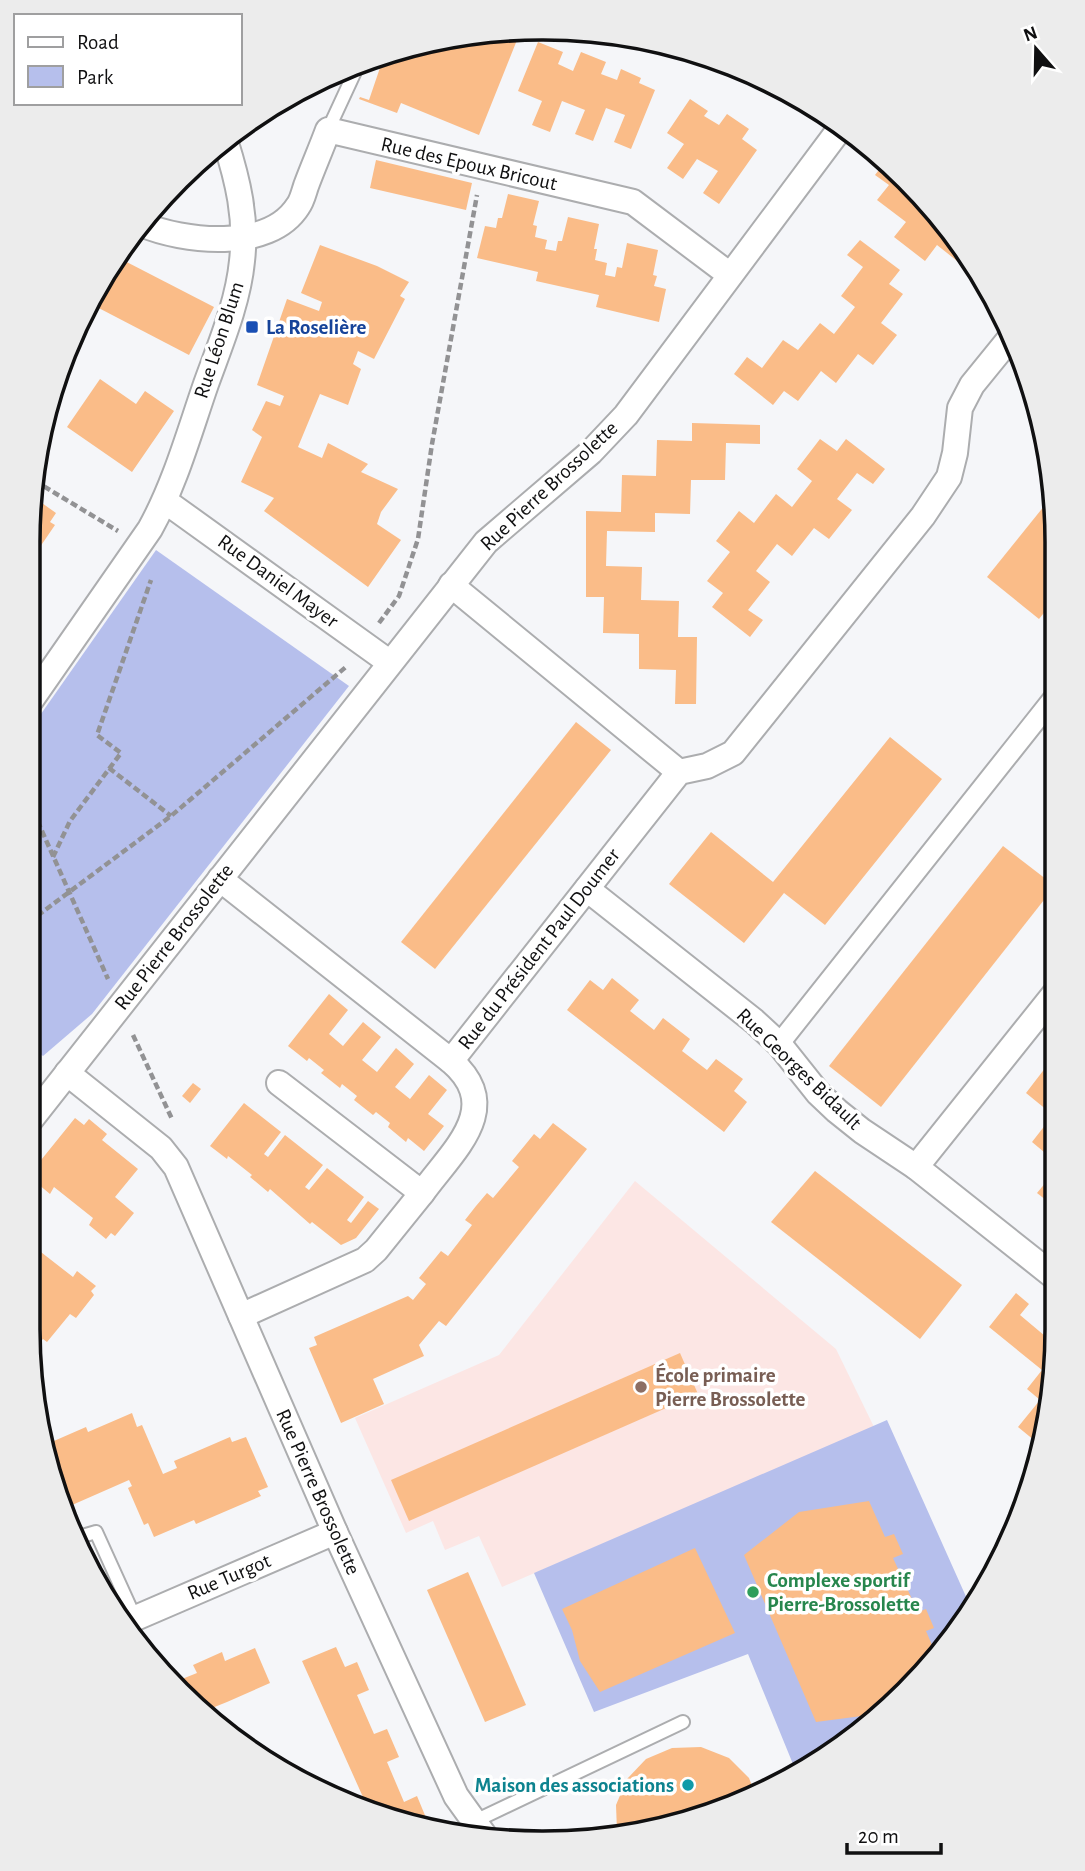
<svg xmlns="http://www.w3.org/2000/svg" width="1085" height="1871" viewBox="0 0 1085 1871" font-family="'Alegreya Sans',sans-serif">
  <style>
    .education { fill: #fce6e4 }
    .green { fill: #b6bfec }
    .building { fill: #fabc88 }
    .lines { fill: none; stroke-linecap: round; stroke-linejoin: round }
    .service-casing { stroke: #acadaf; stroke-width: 16 }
    .pedestrian-casing { stroke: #acadaf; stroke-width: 23 }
    .minor-casing { stroke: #acadaf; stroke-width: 28 }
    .path { stroke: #929294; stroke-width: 4.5; stroke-dasharray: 7 3.5; stroke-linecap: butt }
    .service { stroke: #fff; stroke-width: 12 }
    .pedestrian { stroke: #fff; stroke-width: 19 }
    .minor { stroke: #fff; stroke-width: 24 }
    .transit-dot { fill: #1a4fb4; stroke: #fff; stroke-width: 2.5 }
    .education-dot { fill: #8d6e63; stroke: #fff; stroke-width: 2.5 }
    .leisure-dot { fill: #2e9e5b; stroke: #fff; stroke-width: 2.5 }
    .culture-dot { fill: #0f9aa8; stroke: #fff; stroke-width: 2.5 }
    .labels { text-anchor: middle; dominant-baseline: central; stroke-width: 7; stroke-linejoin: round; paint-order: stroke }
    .street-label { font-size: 21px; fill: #101011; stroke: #fff }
    .transit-label { font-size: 21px; font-weight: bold; fill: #164399; stroke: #fff; text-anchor: start }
    .education-label { font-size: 21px; font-weight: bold; fill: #785e54; stroke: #fff; text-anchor: start }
    .leisure-label { font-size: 21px; font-weight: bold; fill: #27864d; stroke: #fff; text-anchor: start }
    .culture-label { font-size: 21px; font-weight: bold; fill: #0d838f; stroke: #fff; text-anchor: end }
    .rim { fill: none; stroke: #101011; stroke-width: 3.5 }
  </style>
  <rect width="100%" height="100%" fill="#f5f6f9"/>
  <!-- education -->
  <path class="education" d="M 635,1181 L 836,1349 L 874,1427 L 502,1587 L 479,1536 L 445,1550 L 433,1521 L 406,1533 L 355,1418 L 499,1355 Z"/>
  <!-- green -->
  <g class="green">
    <path d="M 156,550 L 349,686 L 92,1014 L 43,1056 L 28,1045 L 29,731 Z"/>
    <path d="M 887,1420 L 972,1610 L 856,1736 L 795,1769 L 748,1654 L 594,1712 L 534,1573 Z"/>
  </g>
  <!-- building -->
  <g class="building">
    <path d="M 521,30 L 479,135 L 401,103 L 397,113 L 359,99 L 360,97 L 369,100 L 384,56 L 442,38 Z"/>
    <path d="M 538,42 L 563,52 L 558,64 L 573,71 L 581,52 L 606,62 L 601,74 L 617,80 L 621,69 L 641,78 L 639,83 L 655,90 L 631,149 L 614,142 L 625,115 L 606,108 L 593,141 L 575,134 L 585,110 L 562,101 L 550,132 L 532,125 L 542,101 L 518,91 Z"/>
    <path d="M 690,99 L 708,111 L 704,116 L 719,125 L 727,114 L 749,129 L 742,139 L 757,150 L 719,204 L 703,193 L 718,171 L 697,159 L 683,179 L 667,168 L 684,144 L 667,133 Z"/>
    <path d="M 376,160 L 472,183 L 466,210 L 370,188 Z"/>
    <path d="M 885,162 L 907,179 L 970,262 L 966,268 L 937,245 L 925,261 L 894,237 L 906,222 L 877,200 L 889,185 L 875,175 Z"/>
    <path d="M 508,194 L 539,201 L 533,225 L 537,226 L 535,237 L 547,240 L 545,249 L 556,251 L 558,241 L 562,241 L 568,217 L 599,224 L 594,249 L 597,249 L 595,260 L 607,263 L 605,275 L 615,277 L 617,267 L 622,268 L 627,243 L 658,250 L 653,275 L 657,276 L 654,286 L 666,289 L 659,322 L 596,307 L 599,295 L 536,281 L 538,272 L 477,258 L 485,226 L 496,228 L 498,218 L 502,218 Z"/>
    <path d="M 860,240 L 900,270 L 889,284 L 903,294 L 881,323 L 897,335 L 873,365 L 858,354 L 836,383 L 821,371 L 798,401 L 784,391 L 773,405 L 734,374 L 747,357 L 762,368 L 783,340 L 798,350 L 820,323 L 834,334 L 855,307 L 841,296 L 863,267 L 847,255 Z"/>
    <path d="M 320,245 L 377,266 L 409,282 L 400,296 L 405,299 L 374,359 L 358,351 L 353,364 L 361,369 L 348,405 L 320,394 L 298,447 L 322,458 L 328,443 L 368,464 L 361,472 L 398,489 L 381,512 L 377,524 L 401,540 L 368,587 L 264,511 L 274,498 L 241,482 L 262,437 L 252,430 L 266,401 L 280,406 L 284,396 L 257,385 L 287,299 L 319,311 L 322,302 L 301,293 Z"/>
    <path d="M 115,256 L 214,307 L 189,355 L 91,304 Z"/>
    <path d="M 100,379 L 136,404 L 145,391 L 174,411 L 132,472 L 67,427 Z"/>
    <path d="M 692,423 L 760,425 L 760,444 L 726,443 L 725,480 L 691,480 L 690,514 L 655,513 L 655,532 L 607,531 L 606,566 L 642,567 L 641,600 L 679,601 L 678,637 L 697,637 L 696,704 L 675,704 L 676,670 L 639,669 L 639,634 L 603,633 L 604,597 L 586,597 L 586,511 L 621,512 L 622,475 L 656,476 L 657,440 L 692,441 Z"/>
    <path d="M 820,439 L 837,451 L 846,439 L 885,469 L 873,484 L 857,473 L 837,499 L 852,510 L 829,539 L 814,528 L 792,556 L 777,544 L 756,571 L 770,582 L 748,610 L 763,620 L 750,637 L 712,607 L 723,593 L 707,581 L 730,552 L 716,541 L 739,511 L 754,523 L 776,494 L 792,507 L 812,481 L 797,469 Z"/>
    <path d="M 1053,495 L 1056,508 L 1056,598 L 1039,619 L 987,577 Z"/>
    <path d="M 32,496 L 56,513 L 50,522 L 55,525 L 29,563 L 29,508 Z"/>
    <path d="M 576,722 L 611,750 L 435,969 L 401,942 Z"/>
    <path d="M 890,737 L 942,779 L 825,925 L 784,893 L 744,943 L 669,884 L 711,832 L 773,882 Z"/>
    <path d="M 1003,846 L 1055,886 L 881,1107 L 829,1066 Z"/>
    <path d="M 612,978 L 639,1000 L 630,1011 L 654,1030 L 663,1018 L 690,1039 L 682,1051 L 707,1070 L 716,1059 L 743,1079 L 734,1091 L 747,1102 L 724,1132 L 567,1010 L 590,980 L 603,990 Z"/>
    <path d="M 329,994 L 348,1010 L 329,1034 L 343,1046 L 363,1022 L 381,1037 L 362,1060 L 377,1072 L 396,1048 L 414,1064 L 395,1087 L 410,1099 L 429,1075 L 447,1090 L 428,1114 L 444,1126 L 424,1151 L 408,1138 L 406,1142 L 388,1127 L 390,1123 L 376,1112 L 373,1115 L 354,1100 L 357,1096 L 342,1084 L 340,1088 L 321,1073 L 324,1070 L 309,1058 L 307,1061 L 288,1046 Z"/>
    <path d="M 1049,1063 L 1056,1068 L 1056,1162 L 1032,1142 L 1053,1115 L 1026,1093 Z"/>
    <path d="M 193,1083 L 201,1089 L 190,1103 L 182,1096 Z"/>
    <path d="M 244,1103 L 281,1132 L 264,1154 L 268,1157 L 285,1135 L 323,1165 L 305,1187 L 309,1190 L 327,1168 L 364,1197 L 347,1220 L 351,1223 L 368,1201 L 379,1209 L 356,1238 L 341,1245 L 312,1222 L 310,1224 L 270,1189 L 268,1192 L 250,1177 L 252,1175 L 228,1156 L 227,1159 L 210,1146 Z"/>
    <path d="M 75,1118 L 84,1125 L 89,1119 L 107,1134 L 102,1140 L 138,1169 L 115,1197 L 134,1213 L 115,1236 L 111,1233 L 106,1239 L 89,1225 L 93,1218 L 54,1187 L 50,1194 L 32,1179 L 37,1173 L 33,1170 Z"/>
    <path d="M 553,1123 L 587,1149 L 446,1326 L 439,1321 L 419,1345 L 424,1356 L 373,1379 L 384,1404 L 341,1423 L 309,1348 L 317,1345 L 314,1337 L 408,1296 L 413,1300 L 426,1284 L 419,1278 L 441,1251 L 448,1256 L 472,1225 L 465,1220 L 476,1206 L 487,1193 L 493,1198 L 519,1167 L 512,1161 L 534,1134 L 540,1139 Z"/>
    <path d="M 1056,1170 L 1056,1208 L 1037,1193 Z"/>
    <path d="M 815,1171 L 962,1285 L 920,1339 L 771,1222 Z"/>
    <path d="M 28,1242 L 73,1277 L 77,1271 L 96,1286 L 91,1291 L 94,1295 L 76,1318 L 70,1314 L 47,1342 L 43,1339 L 38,1345 L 30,1338 L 28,1328 Z"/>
    <path d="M 1016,1293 L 1029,1304 L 1020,1315 L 1045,1336 L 1054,1324 L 1056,1325 L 1056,1363 L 1040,1445 L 1018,1427 L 1040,1400 L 1027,1389 L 1042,1370 L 989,1327 Z"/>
    <path d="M 680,1353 L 698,1394 L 409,1521 L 391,1480 Z"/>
    <path d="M 132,1413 L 137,1427 L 142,1425 L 163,1474 L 177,1468 L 174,1461 L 186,1456 L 230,1437 L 232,1442 L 246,1437 L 268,1487 L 258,1491 L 261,1496 L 196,1524 L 194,1520 L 154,1537 L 148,1523 L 144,1525 L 128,1488 L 132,1486 L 129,1480 L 63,1509 L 55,1493 L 47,1444 L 86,1427 L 88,1432 Z"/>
    <path d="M 869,1501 L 885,1537 L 894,1534 L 903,1554 L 893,1558 L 918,1612 L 926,1609 L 934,1628 L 926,1631 L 935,1652 L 877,1714 L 816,1722 L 744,1555 L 799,1512 Z"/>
    <path d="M 695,1548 L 735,1633 L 600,1692 L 580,1661 L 572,1630 L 562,1609 Z"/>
    <path d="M 468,1572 L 526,1705 L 485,1722 L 427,1590 Z"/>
    <path d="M 336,1647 L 345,1667 L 357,1662 L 369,1690 L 357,1695 L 374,1734 L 387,1729 L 399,1757 L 387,1762 L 404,1802 L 417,1796 L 429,1825 L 424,1827 L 409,1825 L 367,1806 L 302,1661 Z"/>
    <path d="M 255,1648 L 270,1683 L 227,1702 L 207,1710 L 177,1681 L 197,1673 L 193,1665 L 222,1652 L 225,1661 Z"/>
    <path d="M 701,1747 L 729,1758 L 749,1778 L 754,1791 L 708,1816 L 617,1831 L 616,1805 L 627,1779 L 646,1759 L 672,1748 Z"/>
  </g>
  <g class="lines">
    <defs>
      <g id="service">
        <path d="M 328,130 L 359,63"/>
        <path d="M 79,1537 L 96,1532 L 135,1618"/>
        <path d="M 473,1822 L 683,1722"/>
      </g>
      <path id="pedestrian" d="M 779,1044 L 1056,695"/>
      <g id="minor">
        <path d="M 141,224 C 183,242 269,252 298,206 C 302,201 304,192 306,186 C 313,167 321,149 328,130 L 633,202 L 730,275"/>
        <path d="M 165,501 L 389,662"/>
        <path d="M 451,585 L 679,772"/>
        <path d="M 29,703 L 150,529 C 175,484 189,433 206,384 C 220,345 238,303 242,261 C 247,218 238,181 225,140"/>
        <path d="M 220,879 L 451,1061 L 679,772 L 707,766 L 733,753 L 923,516 L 949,477 L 955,453 L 960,408 L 972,385 L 1011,337"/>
        <path d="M 587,889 L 754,1021 L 779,1044 L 818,1093 L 837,1111 L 862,1131 L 916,1167"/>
        <path d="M 1056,992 L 916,1167 L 1056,1278"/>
        <path d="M 67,1073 L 161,1148 L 176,1167 L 335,1532 L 456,1796 L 484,1835"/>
        <path d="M 279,1083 L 422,1193 C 453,1150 505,1108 451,1061"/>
        <path d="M 28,1123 L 486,542 L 591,452 L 626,415 L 842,126"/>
        <path d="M 241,1316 L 365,1260 L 376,1250 L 422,1193"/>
        <path d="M 124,1623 L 335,1532"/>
      </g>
    </defs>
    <!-- service casing -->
    <use href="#service" class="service-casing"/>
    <!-- pedestrian casing -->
    <use href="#pedestrian" class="pedestrian-casing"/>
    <!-- minor casing -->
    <use href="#minor" class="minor-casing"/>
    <!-- path -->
    <g class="path">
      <path d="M 35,481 L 118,531"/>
      <path d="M 379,623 L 399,596 L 418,539 L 432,444 L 477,195"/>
      <path d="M 109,768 L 171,816"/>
      <path d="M 29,802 L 108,979"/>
      <path d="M 53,857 L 70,821 L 121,753 L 97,735 L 151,580"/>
      <path d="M 29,922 L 171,816 L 347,666"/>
      <path d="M 133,1035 L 172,1119"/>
    </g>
    <!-- service -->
    <use href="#service" class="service"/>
    <!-- pedestrian -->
    <use href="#pedestrian" class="pedestrian"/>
    <!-- minor -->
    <use href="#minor" class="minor"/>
  </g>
  <!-- markers -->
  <rect class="transit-dot" x="245" y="320" width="14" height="14" rx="3.5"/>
  <circle class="education-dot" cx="641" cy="1387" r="7"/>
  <circle class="leisure-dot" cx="753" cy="1592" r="7"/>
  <circle class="culture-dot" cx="688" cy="1785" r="7"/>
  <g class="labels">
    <!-- street labels -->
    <g class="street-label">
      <text transform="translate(469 164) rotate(13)">Rue des Epoux Bricout</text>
      <text transform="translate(219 340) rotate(-72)">Rue Léon Blum</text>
      <text transform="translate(549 486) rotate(-43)">Rue Pierre Brossolette</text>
      <text transform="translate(278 581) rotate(36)">Rue Daniel Mayer</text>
      <text transform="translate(174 937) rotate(-52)">Rue Pierre Brossolette</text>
      <text transform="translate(539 949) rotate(-52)">Rue du Président Paul Doumer</text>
      <text transform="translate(799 1069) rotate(44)">Rue Georges Bidault</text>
      <text transform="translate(318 1492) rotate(66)">Rue Pierre Brossolette</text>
      <text transform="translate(229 1577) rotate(-23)">Rue Turgot</text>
    </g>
    <!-- transit labels -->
    <g class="transit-label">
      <text x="266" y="327">La Roselière</text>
    </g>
    <!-- education labels -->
    <g class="education-label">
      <text x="655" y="1375">École primaire<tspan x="655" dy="24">Pierre Brossolette</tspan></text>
    </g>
    <!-- leisure labels -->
    <g class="leisure-label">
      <text x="767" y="1580">Complexe sportif<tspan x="767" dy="24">Pierre-Brossolette</tspan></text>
    </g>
    <!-- culture labels -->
    <g class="culture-label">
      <text x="674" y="1785">Maison des associations</text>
    </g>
  </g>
  <!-- crop -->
  <path d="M0 0H1085V1871H0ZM542 40H543A502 502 0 0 1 1045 542V1329A502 502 0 0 1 543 1831H542A502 502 0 0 1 40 1329V542A502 502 0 0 1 542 40Z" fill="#ececec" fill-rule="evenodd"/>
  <path class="rim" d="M542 40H543A502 502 0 0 1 1045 542V1329A502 502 0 0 1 543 1831H542A502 502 0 0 1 40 1329V542A502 502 0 0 1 542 40Z"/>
  <!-- legend -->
  <rect x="14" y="14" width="228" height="91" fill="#ffffff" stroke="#9f9fa0" stroke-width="2"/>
  <rect x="28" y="37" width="35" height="10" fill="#ffffff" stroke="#9f9fa0" stroke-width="2"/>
  <text x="77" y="49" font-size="21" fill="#101011">Road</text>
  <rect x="28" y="66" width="35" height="21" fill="#b6bfec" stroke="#9f9fa0" stroke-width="2"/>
  <text x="77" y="84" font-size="21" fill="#101011">Park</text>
  <!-- north arrow -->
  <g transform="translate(1036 49) rotate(340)" stroke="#ffffff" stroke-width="5" paint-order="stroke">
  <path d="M0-5L12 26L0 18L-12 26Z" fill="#101011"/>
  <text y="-10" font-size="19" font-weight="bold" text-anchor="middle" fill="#101011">N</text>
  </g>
  <!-- scale -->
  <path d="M847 1843v10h94v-10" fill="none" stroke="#101011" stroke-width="3.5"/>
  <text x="858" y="1843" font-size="21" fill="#101011" stroke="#ffffff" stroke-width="5" paint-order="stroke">20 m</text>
</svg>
